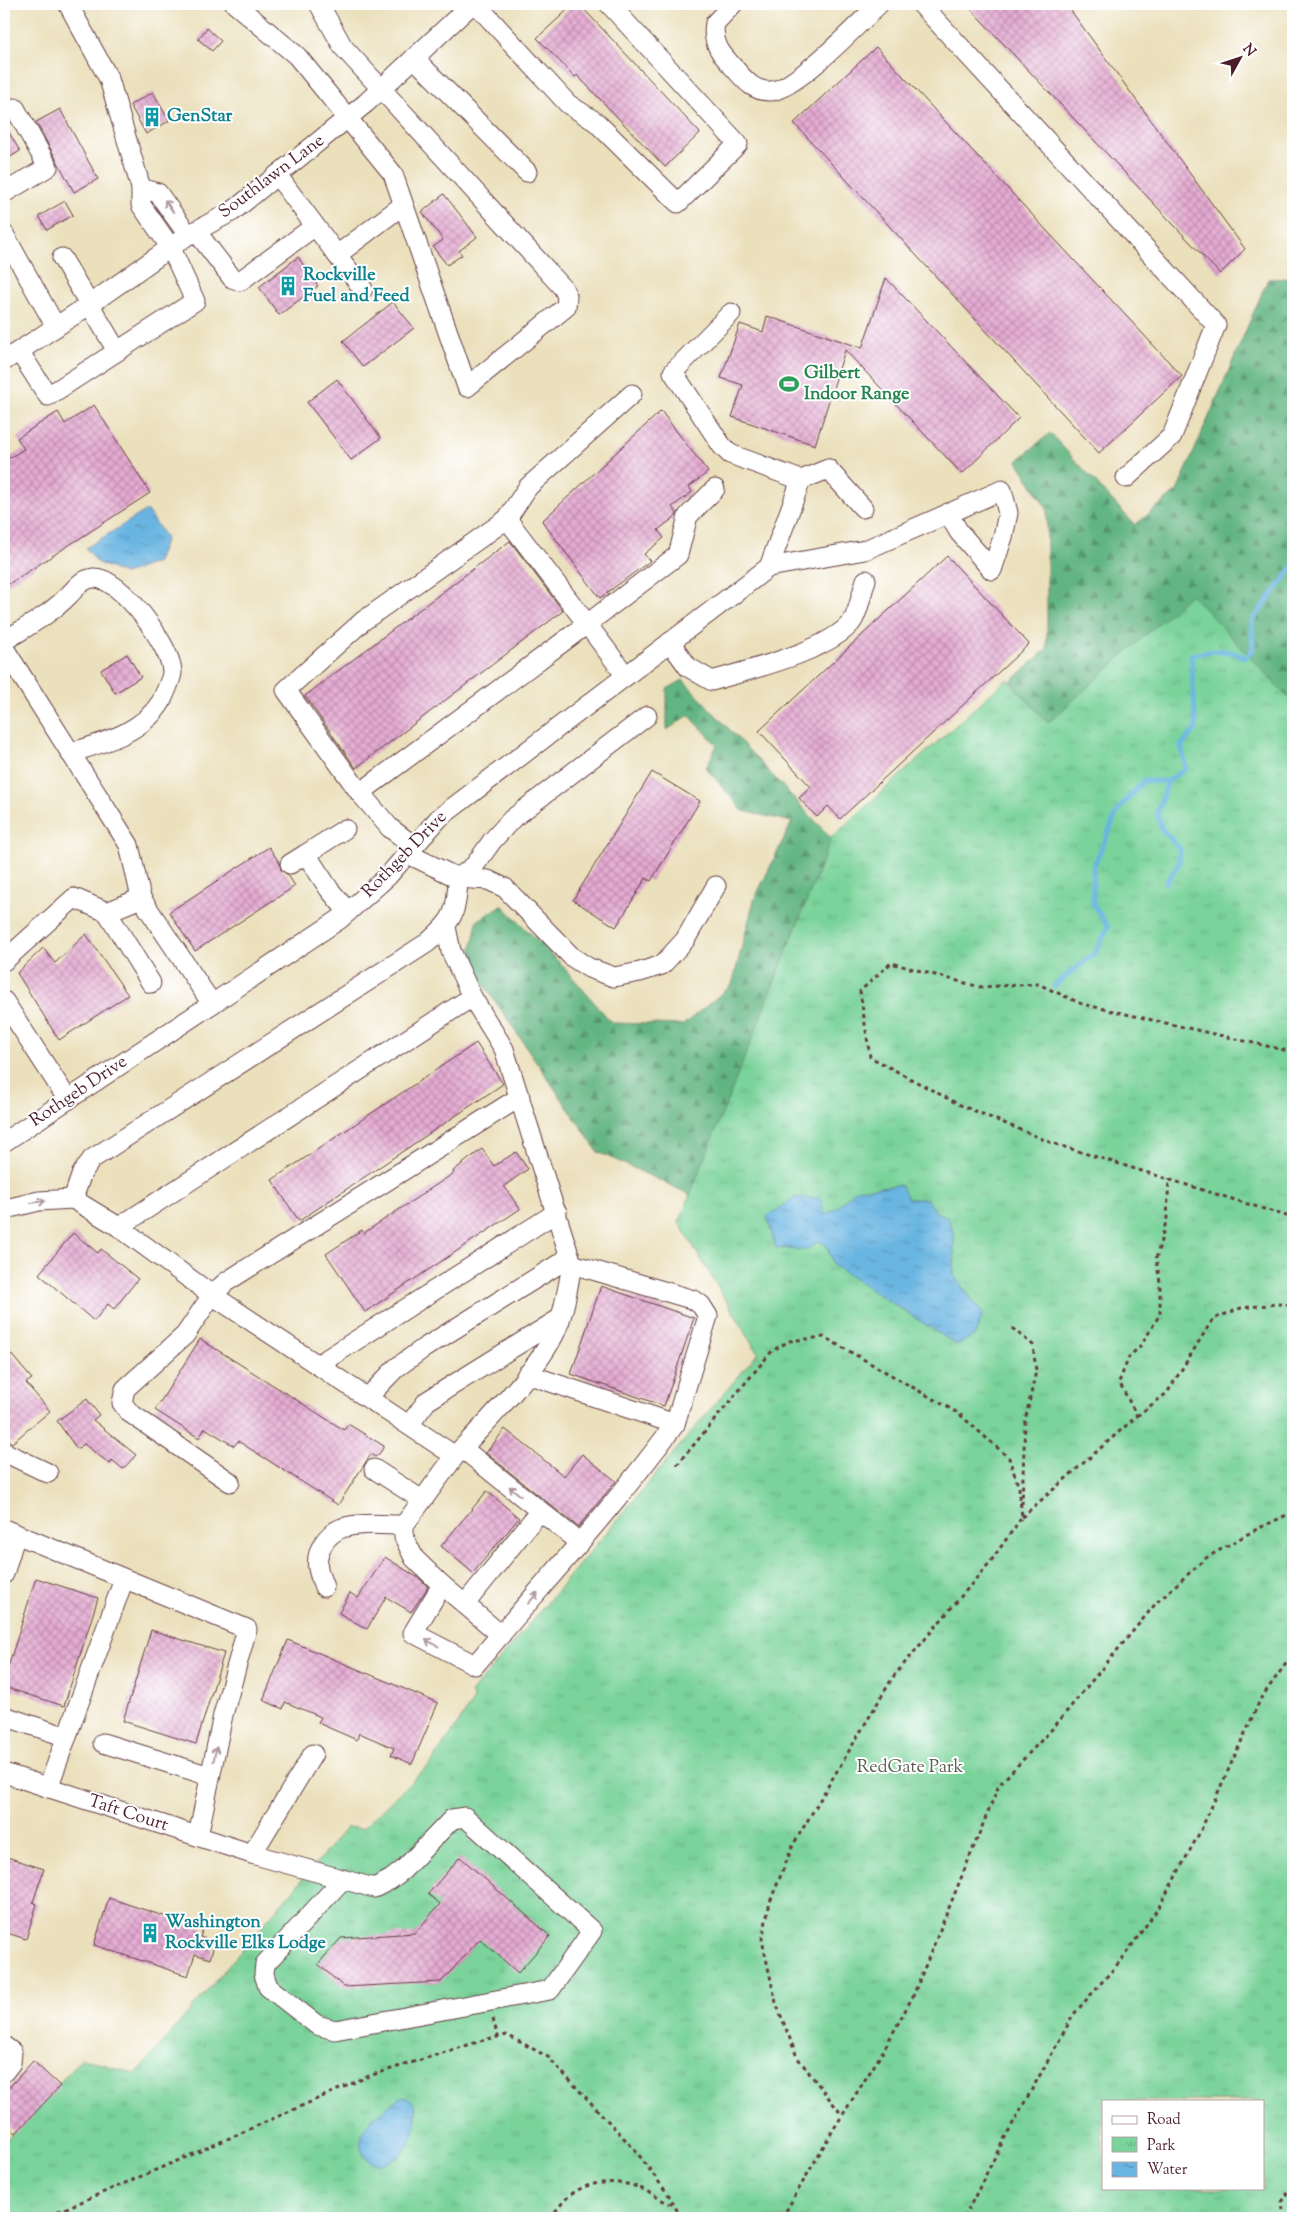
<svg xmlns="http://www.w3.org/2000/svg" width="1297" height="2222" viewBox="0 0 1297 2222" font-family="'Sorts Mill Goudy',serif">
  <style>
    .forest { fill: url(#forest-firs); stroke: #566a56 }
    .park { fill: url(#park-tufts); stroke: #627962; fill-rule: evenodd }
    .water { fill: url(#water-ripples); stroke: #5a6a86 }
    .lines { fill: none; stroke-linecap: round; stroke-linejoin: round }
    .stream { stroke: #69b5e2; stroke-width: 5 }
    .building { fill: url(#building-cross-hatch) }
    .minor-casing { stroke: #623c41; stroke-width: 21 }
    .path { stroke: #623c41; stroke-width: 3; stroke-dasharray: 4 4; stroke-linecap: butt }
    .minor { stroke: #fff; stroke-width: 19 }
    .oneway { stroke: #ae9aa0 }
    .labels { text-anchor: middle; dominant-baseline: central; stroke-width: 4; stroke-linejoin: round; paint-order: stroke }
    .culture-label { font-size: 18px; font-weight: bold; fill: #0d838f; stroke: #fff; text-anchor: start }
    .street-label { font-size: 18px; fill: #4a1f2b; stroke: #fff }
    .leisure-label { font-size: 18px; font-weight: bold; fill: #27864d; stroke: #fff; text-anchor: start }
    .park-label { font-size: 18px; fill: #5a5e52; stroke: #fff }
  </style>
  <defs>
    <pattern id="forest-firs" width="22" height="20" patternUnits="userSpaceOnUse" patternTransform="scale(1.25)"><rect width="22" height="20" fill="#62b582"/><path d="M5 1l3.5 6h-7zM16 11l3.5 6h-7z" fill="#53936b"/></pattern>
    <pattern id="park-tufts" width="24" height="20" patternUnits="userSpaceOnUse" patternTransform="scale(1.25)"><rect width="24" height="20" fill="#79d39a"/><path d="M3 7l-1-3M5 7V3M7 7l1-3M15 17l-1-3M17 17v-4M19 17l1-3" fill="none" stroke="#6ab585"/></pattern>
    <pattern id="water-ripples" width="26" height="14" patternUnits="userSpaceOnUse" patternTransform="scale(1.25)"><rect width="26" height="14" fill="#69b5e2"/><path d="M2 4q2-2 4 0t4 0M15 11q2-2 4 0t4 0" fill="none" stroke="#5893b7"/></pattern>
    <pattern id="building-cross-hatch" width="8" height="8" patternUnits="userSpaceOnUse" patternTransform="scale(1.25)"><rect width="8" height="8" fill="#e5acd3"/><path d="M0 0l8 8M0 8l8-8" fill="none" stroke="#bc8bab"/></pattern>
  </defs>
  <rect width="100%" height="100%" fill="#fff"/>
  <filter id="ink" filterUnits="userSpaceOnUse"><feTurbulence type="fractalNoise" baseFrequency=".02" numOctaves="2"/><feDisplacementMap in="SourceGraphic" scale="10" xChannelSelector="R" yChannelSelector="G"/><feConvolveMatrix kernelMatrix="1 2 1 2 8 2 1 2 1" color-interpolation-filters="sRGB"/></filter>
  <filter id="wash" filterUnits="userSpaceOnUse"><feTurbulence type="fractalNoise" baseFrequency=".0096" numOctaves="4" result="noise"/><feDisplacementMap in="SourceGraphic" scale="20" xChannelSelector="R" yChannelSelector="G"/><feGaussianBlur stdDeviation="1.12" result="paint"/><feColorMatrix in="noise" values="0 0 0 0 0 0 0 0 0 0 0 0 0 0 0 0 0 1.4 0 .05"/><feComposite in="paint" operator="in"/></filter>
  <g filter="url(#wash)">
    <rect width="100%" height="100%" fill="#ebe0bc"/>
    <!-- forest -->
    <path class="forest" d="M 1293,278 L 1293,940 L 726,1226 L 687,1193 L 598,1152 L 469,963 L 477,921 L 502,905 L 560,963 L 612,1023 L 683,1025 L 732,985 L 754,900 L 792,822 L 743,811 L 706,768 L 717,745 L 689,715 L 667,730 L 667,689 L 683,680 L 834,841 L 1047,649 L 1047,509 L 1017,461 L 1050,433 L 1135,525 L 1177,491 L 1268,279 Z"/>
    <!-- park -->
    <path class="park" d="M 1191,594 L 1293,703 L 1293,2218 L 4,2218 L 4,2143 L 82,2058 L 136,2074 L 347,1827 L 362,1829 L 431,1763 L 474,1700 L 471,1693 L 758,1353 L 679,1223 L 832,837 L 1007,679 L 1048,723 ZM 1103,2101 L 1263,2101 L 1263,2188 L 1103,2188 Z"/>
    <!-- water -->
    <g class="water">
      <path d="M 147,510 L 166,538 L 157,562 L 125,574 L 98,563 L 86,548 Z"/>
      <path d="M 901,1185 L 908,1199 L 927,1199 L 934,1211 L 948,1218 L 954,1234 L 954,1276 L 983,1314 L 975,1335 L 957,1345 L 833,1265 L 827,1245 L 818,1241 L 807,1250 L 776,1248 L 767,1217 L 794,1198 L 820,1198 L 825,1215 L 837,1208 L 856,1189 Z"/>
      <path d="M 401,2097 L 407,2098 L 415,2104 C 425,2166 355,2186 361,2135 L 374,2117 Z"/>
    </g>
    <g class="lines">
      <!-- stream -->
      <g class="stream">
        <path d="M 1166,883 L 1179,863 L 1180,849 L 1162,829 L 1157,813 L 1168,781"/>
        <path d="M 1054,986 L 1095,953 L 1108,927 L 1093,904 L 1093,868 L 1118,810 L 1143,781 L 1168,781 L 1186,768 L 1181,746 L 1196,729 L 1191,655 C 1209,651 1229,647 1245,658 L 1253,649 L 1252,621 L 1293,567"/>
      </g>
    </g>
    <g id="blocks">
      <!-- building -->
      <g class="building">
        <path d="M 574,4 L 579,4 L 700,133 L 665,167 L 577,75 L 575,77 L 537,38 Z"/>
        <path d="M 966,4 L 1066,4 L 1245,249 L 1220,274 Z"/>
        <path d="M 207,28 L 221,41 L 212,51 L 198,39 Z"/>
        <path d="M 876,47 L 1182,376 L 1099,453 L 794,123 Z"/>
        <path d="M 153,92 L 169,121 L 146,134 L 130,105 Z"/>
        <path d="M 60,109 L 98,179 L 74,192 L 36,122 Z"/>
        <path d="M 4,124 L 20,151 L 4,161 Z"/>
        <path d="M 444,194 L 477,237 L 459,251 L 462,255 L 447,265 L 433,247 L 443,240 L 422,212 Z"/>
        <path d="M 65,201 L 73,215 L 47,230 L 39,216 Z"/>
        <path d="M 298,257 L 318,286 L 279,315 L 259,287 Z"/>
        <path d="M 886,278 L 1019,418 L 962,474 L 845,350 L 815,445 L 732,417 L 743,385 L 721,378 L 740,324 L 763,332 L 767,316 L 862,348 Z"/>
        <path d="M 393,302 L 414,328 L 363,367 L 343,341 Z"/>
        <path d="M 337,379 L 381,438 L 351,460 L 307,402 Z"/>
        <path d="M 94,405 L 150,493 L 4,587 L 4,461 L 24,449 L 17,438 L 58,412 L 65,424 Z"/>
        <path d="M 661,411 L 708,472 L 689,487 L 692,492 L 672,507 L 677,513 L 676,516 L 658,530 L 664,538 L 644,554 L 650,561 L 600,598 L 542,521 Z"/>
        <path d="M 510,541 L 563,611 L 356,768 L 305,696 Z"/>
        <path d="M 947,556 L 1029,644 L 840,819 L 828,806 L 817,817 L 799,798 L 811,787 L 759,731 Z"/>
        <path d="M 127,654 L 141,677 L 115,693 L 101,670 Z"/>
        <path d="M 652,772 L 700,801 L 651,881 L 646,878 L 616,927 L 573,900 Z"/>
        <path d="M 269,847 L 279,862 L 281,870 L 288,875 L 295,886 L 195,951 L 169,912 Z"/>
        <path d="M 86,934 L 128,995 L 59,1040 L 17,973 L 43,948 L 55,963 Z"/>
        <path d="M 476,1043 L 503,1084 L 299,1221 L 272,1180 Z"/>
        <path d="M 482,1149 L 494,1166 L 516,1152 L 528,1169 L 504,1186 L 520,1209 L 365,1312 L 326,1254 L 362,1230 L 364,1233 L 454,1173 L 453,1171 Z"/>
        <path d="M 73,1233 L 98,1253 L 101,1249 L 138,1279 L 114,1309 L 108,1304 L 94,1321 L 39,1274 Z"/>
        <path d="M 601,1286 L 694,1318 L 664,1406 L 571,1374 Z"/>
        <path d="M 200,1339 L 344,1430 L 348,1424 L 384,1446 L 380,1453 L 375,1457 L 371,1454 L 338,1505 L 238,1441 L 234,1446 L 205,1428 L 199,1438 L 155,1410 Z"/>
        <path d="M 4,1346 L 32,1379 L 26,1383 L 50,1411 L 12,1443 L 4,1437 Z"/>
        <path d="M 87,1399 L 99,1415 L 93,1420 L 136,1455 L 123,1469 L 112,1460 L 110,1464 L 84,1444 L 77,1449 L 57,1421 Z"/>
        <path d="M 505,1429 L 564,1476 L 582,1454 L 616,1481 L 578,1527 L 486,1453 Z"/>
        <path d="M 487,1491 L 519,1518 L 473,1573 L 441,1546 Z"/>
        <path d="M 385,1557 L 420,1579 L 428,1587 L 411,1612 L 386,1597 L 367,1629 L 339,1613 L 350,1593 L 358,1598 Z"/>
        <path d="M 36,1578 L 98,1598 L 64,1706 L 4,1687 L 4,1680 Z"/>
        <path d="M 151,1630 L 224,1653 L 196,1744 L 123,1721 Z"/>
        <path d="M 288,1640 L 438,1703 L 412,1764 L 391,1755 L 394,1748 L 359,1733 L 357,1740 L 318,1723 L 321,1717 L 285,1702 L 283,1709 L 263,1700 Z"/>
        <path d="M 4,1856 L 44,1869 L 33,1902 L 37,1904 L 26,1939 L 4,1932 Z"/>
        <path d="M 460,1857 L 550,1936 L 518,1973 L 480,1939 L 441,1982 L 344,1987 L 318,1964 L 341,1938 L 415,1933 L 440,1904 L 428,1894 Z"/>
        <path d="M 109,1898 L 203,1929 L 200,1937 L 215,1942 L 210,1959 L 195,1954 L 188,1976 L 94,1945 Z"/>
        <path d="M 33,2061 L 60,2086 L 16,2133 L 4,2122 L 4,2093 Z"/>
      </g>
    </g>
  </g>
  <g filter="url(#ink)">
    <use href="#blocks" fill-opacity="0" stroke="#623c41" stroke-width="1"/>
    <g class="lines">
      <defs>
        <g id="minor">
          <path d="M 235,4 L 297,56 L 393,174 L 467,387 L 566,307 L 567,296 L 563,288 L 343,47 L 319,4"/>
          <path d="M 476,4 L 568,104 L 596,122 L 678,203 L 738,144 L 609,4"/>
          <path d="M 733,4 L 715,23 C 711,44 722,55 735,69 C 745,80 753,91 769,91 C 794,92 859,23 879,4"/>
          <path d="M 921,4 L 1216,325 L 1172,436 L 1126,478"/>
          <path d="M 414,58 L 527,172"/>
          <path d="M 277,175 L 337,255 L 403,205"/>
          <path d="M 141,188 L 158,193 L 188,235"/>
          <path d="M 4,193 L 48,167 L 15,108"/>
          <path d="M 196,231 L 232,278 L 240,281 L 315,226"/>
          <path d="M 4,234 L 56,327"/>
          <path d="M 337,255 L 363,289"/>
          <path d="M 62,258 L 117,351"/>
          <path d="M 731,313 L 673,372 L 722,446 L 730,454 L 801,480 L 769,567"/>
          <path d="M 19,351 L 48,396 L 195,301 L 171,248 L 141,205 L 141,188 L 109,79 L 68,4"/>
          <path d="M 4,361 L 89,305 L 188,235 L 233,211 L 366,103 L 472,4"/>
          <path d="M 801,480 L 828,469 L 863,508"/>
          <path d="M 507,519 L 528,487 L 632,394"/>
          <path d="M 4,641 C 26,627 51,614 69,595 C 77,587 81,580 93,578 C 119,575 173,648 172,673 C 171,681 164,695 161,702 C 142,733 102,743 70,753"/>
          <path d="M 670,642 L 688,667 L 712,681 C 748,670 826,652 851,623 C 858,615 862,591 866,580"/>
          <path d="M 4,648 L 129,845 L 141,898 L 212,1004"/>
          <path d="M 626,676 L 587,624 L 678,555 L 688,516 L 715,489"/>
          <path d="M 647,716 L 512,819 L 492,841 L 475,865 L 458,878 L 488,880 L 505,888 L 572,957 L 589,968 L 614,977 L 640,972 L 662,965 L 685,940 L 716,886"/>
          <path d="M 360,793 L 286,690 L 363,621 L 507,519 L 587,624 L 360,793 L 390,828 L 414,846"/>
          <path d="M 345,829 L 306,854 L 329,889 L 348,912"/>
          <path d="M 290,864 L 306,854"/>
          <path d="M 141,898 L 107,912 L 151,983"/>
          <path d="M 4,961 L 74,898 L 107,912"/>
          <path d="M 4,1001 L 68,1100"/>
          <path d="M 4,1142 L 340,919 L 387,877 L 439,818 L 769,567 L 865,550 L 1002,490 L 1008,513 L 1003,537 L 992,570 L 959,532 L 948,513"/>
          <path d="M 73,1199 L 82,1173 L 92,1159 L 427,943 C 453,921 457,913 458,878 L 408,854"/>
          <path d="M 4,1212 L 10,1208 L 39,1201 L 73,1199 L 119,1227 L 212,1295 L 455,1456 C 487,1421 536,1373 556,1331 C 565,1310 568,1286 572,1264 L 504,1049 L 472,997 L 451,951 L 446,927"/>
          <path d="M 119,1227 L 472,997"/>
          <path d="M 319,1364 L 557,1212"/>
          <path d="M 527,1374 L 675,1424 L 708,1316 L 701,1305 L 694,1300 L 572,1264"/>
          <path d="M 368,1397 L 396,1368 L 424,1348 L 570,1257"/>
          <path d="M 409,1425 L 427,1401 L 559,1319"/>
          <path d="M 462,1448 L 580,1543"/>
          <path d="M 4,1452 L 48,1473"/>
          <path d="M 455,1456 L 404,1525 L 404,1537 L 414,1558 L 442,1585 L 501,1635"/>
          <path d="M 374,1469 L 422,1500"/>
          <path d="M 230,1482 L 130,1413 L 122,1403 L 125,1389 L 185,1335 L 212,1295 L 226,1282 L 520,1097"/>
          <path d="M 4,1529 L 247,1629 L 223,1715 L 198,1836"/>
          <path d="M 4,1574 L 16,1534"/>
          <path d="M 442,1585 L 413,1633 L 475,1665 C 542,1585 613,1508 675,1424"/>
          <path d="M 324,1587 C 322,1581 319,1575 318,1568 C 315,1552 326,1534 342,1528 C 360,1522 385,1525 404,1525"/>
          <path d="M 465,1604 L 540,1511"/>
          <path d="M 4,1716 L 67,1737"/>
          <path d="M 103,1743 L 210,1776"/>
          <path d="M 4,1773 L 252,1854 L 374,1888 L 390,1880 L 403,1870 L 452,1819 L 465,1817 L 592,1931 L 550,1990 L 335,2030 L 317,2025 L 268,1987 L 264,1974 L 265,1964 L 343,1879"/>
          <path d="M 48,1788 L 124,1579"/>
          <path d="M 252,1854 L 313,1754"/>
          <path d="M 4,2046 L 12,2052 L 11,2063 L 4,2072"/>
        </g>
      </defs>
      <!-- minor casing -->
      <use href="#minor" class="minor-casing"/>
      <!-- path -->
      <g class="path">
        <path d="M 1293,1052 L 1082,1004 L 1038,984 L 980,987 L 891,963 L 860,991 L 870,1057 L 958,1104 L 1052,1143 L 1293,1218"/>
        <path d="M 1012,1328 L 1033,1345 L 1036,1371 L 1025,1421 L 1022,1504"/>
        <path d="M 1137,1416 L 1167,1393 L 1213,1319 L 1241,1308 L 1276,1304 L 1293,1305"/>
        <path d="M 677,1465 L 772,1351 L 789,1341 L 824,1337 L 958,1413 L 1009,1458 L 1019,1488 L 1022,1517 L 991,1561 L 893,1677 L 793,1845 L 770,1902 L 762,1940 L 776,2003 L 797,2057 L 842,2115"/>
        <path d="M 1022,1517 L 1137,1416 L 1119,1382 L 1129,1357 L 1142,1344 L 1160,1314 L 1160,1282 L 1156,1259 L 1167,1218 L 1169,1178"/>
        <path d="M 493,2019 L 498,2037"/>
        <path d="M 1293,2145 L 1293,2150"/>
        <path d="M 43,2218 L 198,2152 L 369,2076 L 487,2039 L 507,2035 L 548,2057 L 635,2150 L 670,2197 L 681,2218"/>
        <path d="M 550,2218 C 557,2210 564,2199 573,2193 C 591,2180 620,2180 640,2188 C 652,2193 662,2202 675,2205"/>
        <path d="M 782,2218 L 833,2130 L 882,2053 L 913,1996 L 999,1785 L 1053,1728 L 1157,1602 L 1206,1558 L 1253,1531 L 1293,1512"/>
        <path d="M 964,2218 L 1003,2141 L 1074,2014 L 1122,1959 L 1159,1907 L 1200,1832 L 1261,1698 L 1293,1654"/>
        <path d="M 1284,2218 L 1282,2202 L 1293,2185"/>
      </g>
      <!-- minor -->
      <use href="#minor" class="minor"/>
    </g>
    <!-- one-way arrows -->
    <defs><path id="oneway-shaft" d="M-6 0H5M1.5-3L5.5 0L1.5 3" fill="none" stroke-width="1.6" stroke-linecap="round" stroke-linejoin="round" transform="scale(1.25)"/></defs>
    <g class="oneway">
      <use href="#oneway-shaft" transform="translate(169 206) rotate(-125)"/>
      <use href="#oneway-shaft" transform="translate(38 1202) rotate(-8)"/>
      <use href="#oneway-shaft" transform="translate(515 1491) rotate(-141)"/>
      <use href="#oneway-shaft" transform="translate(533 1598) rotate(-49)"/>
      <use href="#oneway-shaft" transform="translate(432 1643) rotate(-153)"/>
      <use href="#oneway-shaft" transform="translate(215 1754) rotate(-78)"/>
    </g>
  </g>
  <!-- icons -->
  <defs>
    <symbol id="building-bare" viewBox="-9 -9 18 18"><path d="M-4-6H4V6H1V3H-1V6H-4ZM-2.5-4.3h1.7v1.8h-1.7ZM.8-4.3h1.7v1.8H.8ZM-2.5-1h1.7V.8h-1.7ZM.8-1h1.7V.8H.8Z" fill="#0f9aa8" stroke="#fff" stroke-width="2.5" paint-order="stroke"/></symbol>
    <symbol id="stadium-bare" viewBox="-9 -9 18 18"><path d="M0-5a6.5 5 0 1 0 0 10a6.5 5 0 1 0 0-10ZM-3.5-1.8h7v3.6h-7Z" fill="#2e9e5b" stroke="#fff" stroke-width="2.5" paint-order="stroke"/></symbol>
  </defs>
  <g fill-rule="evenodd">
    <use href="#building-bare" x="138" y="103" width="28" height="28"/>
    <use href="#building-bare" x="274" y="272" width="28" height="28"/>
    <use href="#stadium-bare" x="775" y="370" width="28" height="28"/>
    <use href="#building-bare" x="136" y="1919" width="28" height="28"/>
  </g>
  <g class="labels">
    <!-- culture labels -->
    <g class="culture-label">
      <text x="167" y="117">GenStar</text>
      <text x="303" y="276">Rockville<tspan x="303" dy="21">Fuel and Feed</tspan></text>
      <text x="165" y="1923">Washington<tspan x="165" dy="21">Rockville Elks Lodge</tspan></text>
    </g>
    <!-- street labels -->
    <g class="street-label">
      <text transform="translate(272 177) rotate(-37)">Southlawn Lane</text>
      <text transform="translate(405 855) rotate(-46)">Rothgeb Drive</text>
      <text transform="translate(79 1092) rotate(-34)">Rothgeb Drive</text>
      <text transform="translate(128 1814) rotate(18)">Taft Court</text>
    </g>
    <!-- leisure labels -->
    <g class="leisure-label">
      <text x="804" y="374">Gilbert<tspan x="804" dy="21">Indoor Range</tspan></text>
    </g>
    <!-- park labels -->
    <g class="park-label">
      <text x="910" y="1768">RedGate Park</text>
    </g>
  </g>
  <!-- margin -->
  <rect width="1297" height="2222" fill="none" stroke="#fff" stroke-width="20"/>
  <!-- legend -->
  <rect x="1102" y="2100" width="162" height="90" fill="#ffffff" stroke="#b7a5aa"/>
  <rect x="1112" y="2116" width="25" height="8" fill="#ffffff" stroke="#b7a5aa"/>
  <text x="1147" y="2124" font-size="15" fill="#4a1f2b">Road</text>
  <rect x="1112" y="2137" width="25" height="15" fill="url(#park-tufts)" stroke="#b7a5aa"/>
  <text x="1147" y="2150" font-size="15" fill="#4a1f2b">Park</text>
  <rect x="1112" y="2162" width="25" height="15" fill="url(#water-ripples)" stroke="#b7a5aa"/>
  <text x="1147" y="2174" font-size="15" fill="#4a1f2b">Water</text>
  <!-- north arrow -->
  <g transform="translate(1240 58) rotate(50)" stroke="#ffffff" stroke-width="4" paint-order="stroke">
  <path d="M0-4L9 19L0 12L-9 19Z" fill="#4a1f2b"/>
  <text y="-8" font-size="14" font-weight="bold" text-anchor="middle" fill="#4a1f2b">N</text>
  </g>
</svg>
